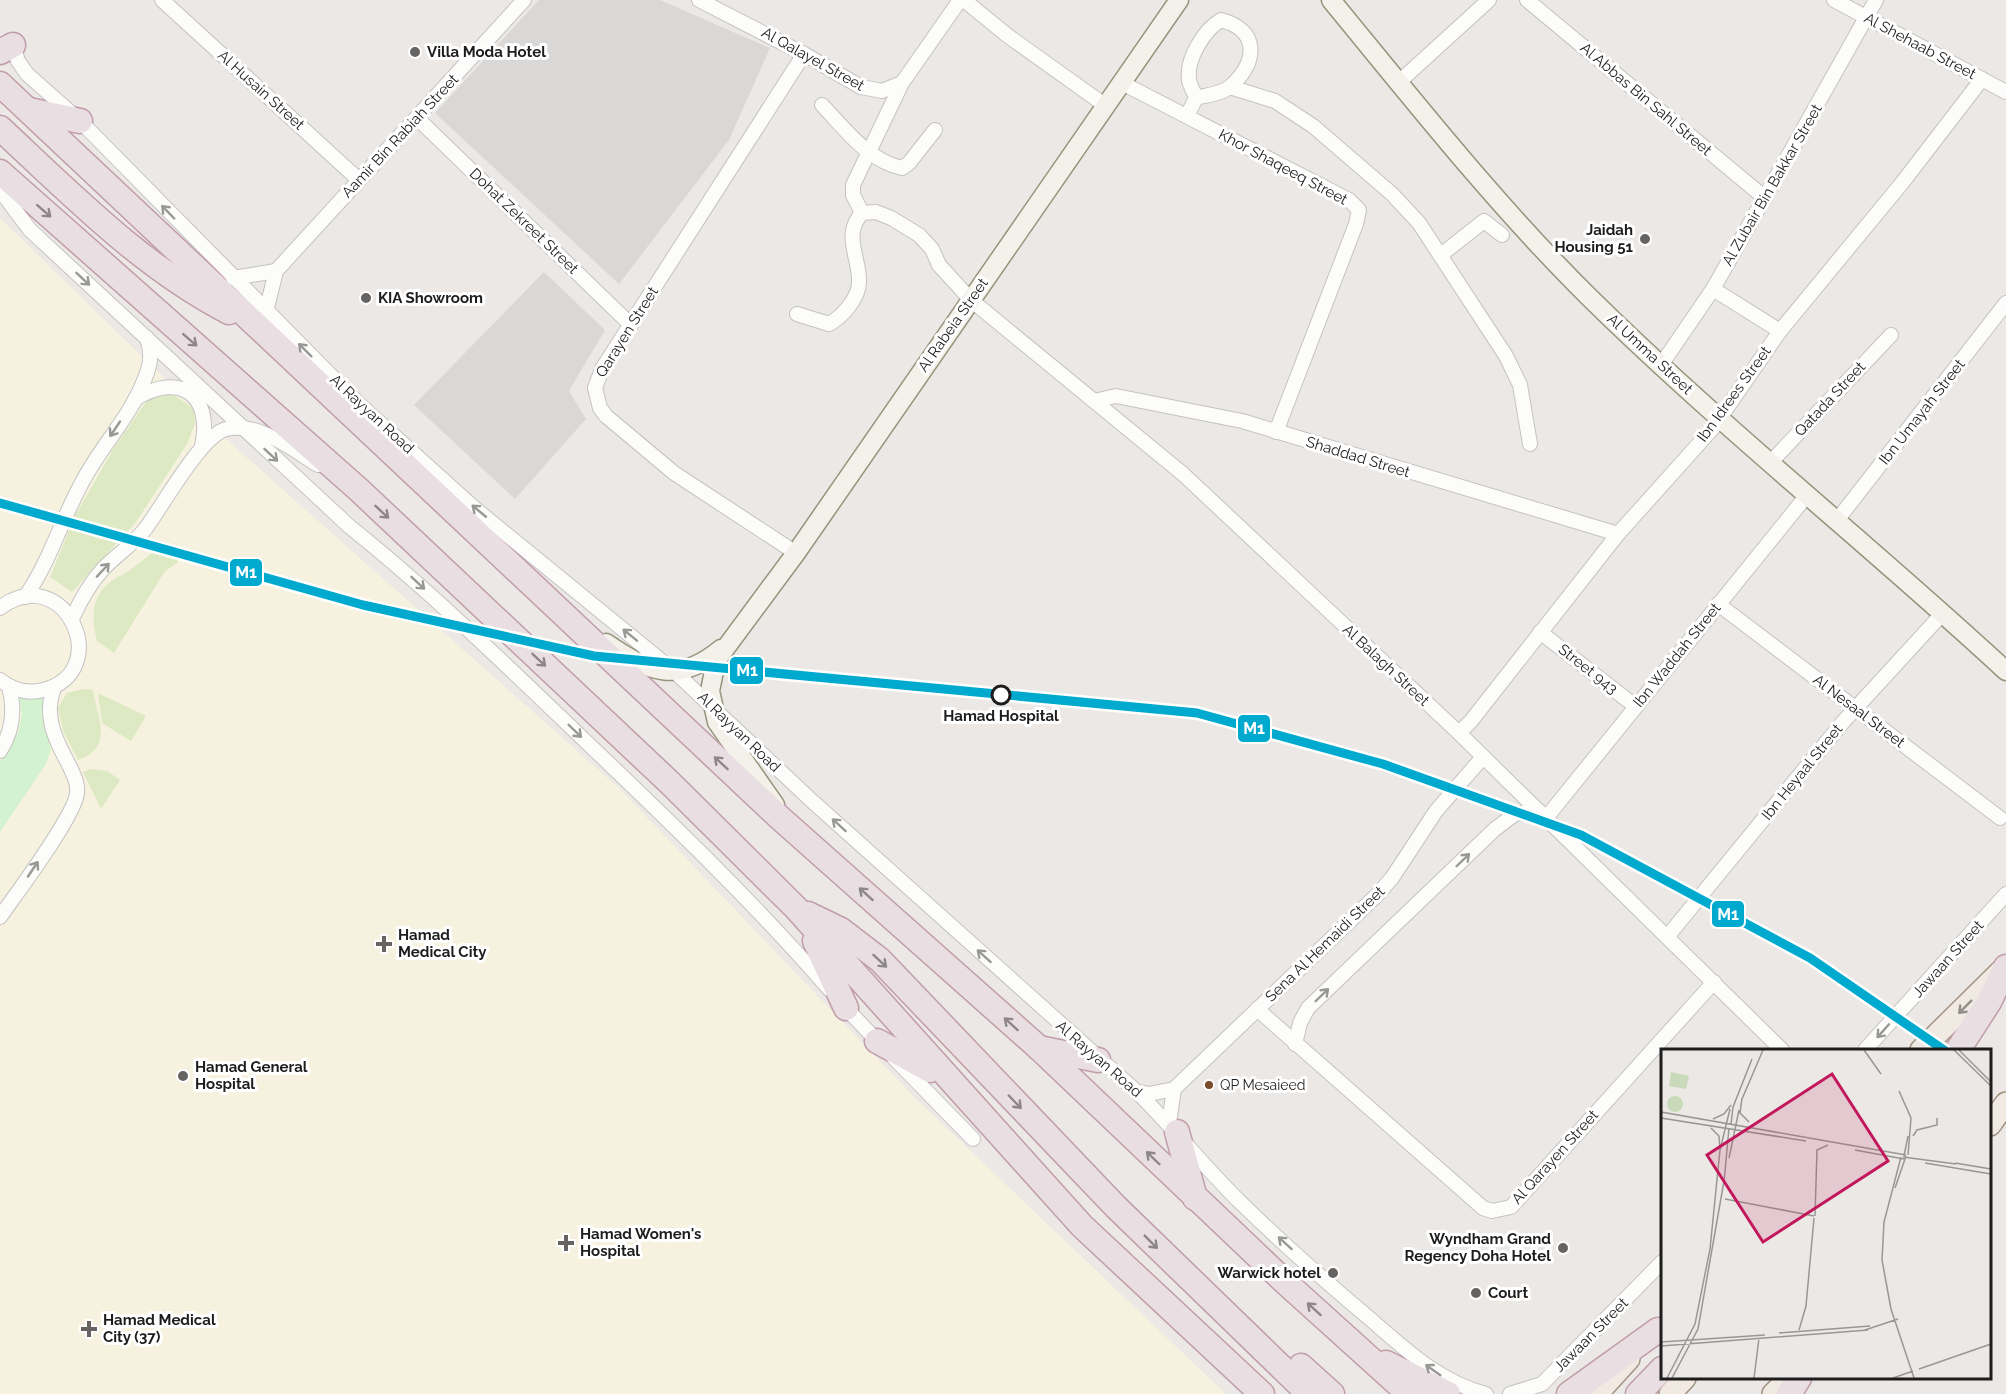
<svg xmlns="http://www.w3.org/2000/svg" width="2006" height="1394" viewBox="0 0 2006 1394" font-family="Raleway,sans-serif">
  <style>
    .residential { fill: #dad8d7 }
    .education { fill: #f6f2df }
    .grass { fill: #dce9c2 }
    .park { fill: #d3f2cf }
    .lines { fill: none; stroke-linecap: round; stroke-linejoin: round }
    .street-casing { stroke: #c4c3c1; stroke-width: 16 }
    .secondary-casing { stroke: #96947c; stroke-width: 21 }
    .primary-casing { stroke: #a19381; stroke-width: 24 }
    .highway-casing { stroke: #c19cab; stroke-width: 27 }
    .street { stroke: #fcfcfb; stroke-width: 14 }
    .secondary { stroke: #f3f1e9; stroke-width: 18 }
    .primary { stroke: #f1eae3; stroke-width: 21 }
    .highway { stroke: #e9dee1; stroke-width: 24 }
    .metro-1-casing { stroke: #fff; stroke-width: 14 }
    .metro-1 { stroke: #00a9ce; stroke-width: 9 }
    .oneway { stroke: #8d8789 }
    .oneway2 { stroke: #989897 }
    .oneway3 { stroke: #928e8a }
    .poi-dot { fill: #656463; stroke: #fff; stroke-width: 2 }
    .stop-dot { fill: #fff; stroke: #1d1d1d; stroke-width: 3 }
    .bus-dot { fill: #7a4b2a; stroke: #fff; stroke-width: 2 }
    .labels { text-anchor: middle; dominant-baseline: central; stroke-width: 6; stroke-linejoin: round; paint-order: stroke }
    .bus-label { font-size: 14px; fill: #1d1d1d; stroke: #fff; text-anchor: start }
    .street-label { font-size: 15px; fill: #1d1d1d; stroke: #fff }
    .poi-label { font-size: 15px; font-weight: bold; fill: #1d1d1d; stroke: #fff; text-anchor: start }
    .stop-label { font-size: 15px; font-weight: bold; fill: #1d1d1d; stroke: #fff }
    .inset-road { fill: none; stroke: #999795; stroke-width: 1.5 }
    .view { fill: #c2185b; fill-opacity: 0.15; stroke: #c2185b; stroke-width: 3 }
    .inset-edge { fill: none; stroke: #1d1d1d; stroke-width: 3 }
    .line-badge { stroke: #fff; stroke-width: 2 }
    .badge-label { font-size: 16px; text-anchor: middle; font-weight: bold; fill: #fff }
  </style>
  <rect width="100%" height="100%" fill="#ebe8e5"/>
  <!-- residential -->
  <g class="residential">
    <path d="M 539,0 L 660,0 L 770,48 L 729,140 L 619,284 L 435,113 Z"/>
    <path d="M 544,272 L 605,330 L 569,391 L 586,419 L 515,499 L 414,405 Z"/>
  </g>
  <!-- education -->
  <path class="education" d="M 0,218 L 235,447 L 619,788 L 916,1099 L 1226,1394 L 0,1394 Z"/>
  <!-- grass -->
  <g class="grass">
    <path d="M 171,393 L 194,409 L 195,424 L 187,444 L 136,522 L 72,592 L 50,577 L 75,516 L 114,448 L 146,402 L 159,394 Z"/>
    <path d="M 168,544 L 181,551 L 177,563 L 165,571 L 114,653 L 97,641 C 92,619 90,598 110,582 C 116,577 124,575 130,570 C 144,560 152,551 168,544 Z"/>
    <path d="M 84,689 L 93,690 C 98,719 114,748 78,760 L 64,733 L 58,708 L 67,693 Z"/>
    <path d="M 98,693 L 146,716 L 131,741 L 102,723 Z"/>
    <path d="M 91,769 L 107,771 L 120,780 L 101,809 L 83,772 Z"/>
  </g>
  <!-- park -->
  <path class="park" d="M 45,695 L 41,712 L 51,749 L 46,764 L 0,832 L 0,762 L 18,733 L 22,715 L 19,696 Z"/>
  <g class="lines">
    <defs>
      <g id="street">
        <path d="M 162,0 L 359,180"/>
        <path d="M 699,0 L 804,54 L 861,87 L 882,91 L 902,83 L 960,0"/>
        <path d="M 964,0 L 1008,36 L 1106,106"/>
        <path d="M 1527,0 L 1765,198"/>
        <path d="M 1834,0 L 2006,92"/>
        <path d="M 13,45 L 18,61 L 27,74 L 80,121 L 360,405 L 473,507 L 675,672 L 812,801 L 1137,1092 C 1173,1127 1204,1167 1240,1202 C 1281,1242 1325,1281 1369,1318 C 1405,1349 1439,1382 1486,1394"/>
        <path d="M 1399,82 L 1489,0"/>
        <path d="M 1122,83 L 1349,200 L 1359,210 L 1356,224 L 1276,432"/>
        <path d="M 1230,87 L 1275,101 L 1313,126 L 1392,194 L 1419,223 L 1506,356 L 1520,385 L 1530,444"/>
        <path d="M 822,105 C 846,130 867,160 902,168 L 909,163 L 935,130"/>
        <path d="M 1187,116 L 1196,98 C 1194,92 1190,86 1189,80 C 1186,59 1204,30 1221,20 C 1259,30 1258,61 1231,86 C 1222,94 1207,95 1196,98"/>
        <path d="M 417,118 L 631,325"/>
        <path d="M 0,190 L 30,230 L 350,527 C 430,591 504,663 578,734 C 664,816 751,899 829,989"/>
        <path d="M 862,213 L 853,195 L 853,185 L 902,83"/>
        <path d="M 1442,254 L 1484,221 L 1502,235"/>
        <path d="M 233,278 L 276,271"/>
        <path d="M 1713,289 L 1780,331"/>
        <path d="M 266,312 L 276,271 L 524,0"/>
        <path d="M 797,314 L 829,324 C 842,317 859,298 859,282 C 860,258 842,235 862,213 L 876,212 L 891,218 L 919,235 L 932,249 L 939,265 L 971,300 L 1183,474 L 1459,733 L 1782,1050"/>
        <path d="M 1661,365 L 1713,289 L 1876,0"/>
        <path d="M 135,399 C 180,371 213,395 202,446"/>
        <path d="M 1094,401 L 1116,396 L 1242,421 L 1618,534"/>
        <path d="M 1770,463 L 1891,335"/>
        <path d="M 1838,519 L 2006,303"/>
        <path d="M 796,553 L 674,473 L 606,416 L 600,408 L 595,388 L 602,369 L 804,54"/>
        <path d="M 25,597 C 51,560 62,517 85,477 C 103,444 132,414 145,378 C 151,364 152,353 147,338"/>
        <path d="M 1718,604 L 2000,818"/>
        <path d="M 0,608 C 63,559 117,671 43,690 C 28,694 13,690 0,680"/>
        <path d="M 72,619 C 80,601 90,583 103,569 C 117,554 134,544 146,528 C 163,505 201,436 226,429 C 258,421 293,450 318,465"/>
        <path d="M 1540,632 L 1635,706"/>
        <path d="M 1459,733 L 1471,721 L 1618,534 L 1713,428 L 1780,331 L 1902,183 L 1982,79"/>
        <path d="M 0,751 C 13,731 15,709 9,686"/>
        <path d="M 1546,818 L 1808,494"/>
        <path d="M 0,917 C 16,894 75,816 77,793 C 78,783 74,776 70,767 C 56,741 42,715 55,686"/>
        <path d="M 1667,937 L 1843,722 L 1943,613"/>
        <path d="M 842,1004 L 880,1044"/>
        <path d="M 1257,1009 L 1483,1208 L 1492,1211 L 1511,1207 L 1714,982"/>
        <path d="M 1295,1044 L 1300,1023 L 1308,1008 L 1495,829 L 1515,814 L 1539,811"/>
        <path d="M 1865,1050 L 2006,894"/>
        <path d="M 894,1058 L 973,1139"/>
        <path d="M 1137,1092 L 1149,1094 L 1174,1089 L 1376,896 L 1392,878 L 1436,811 L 1483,757"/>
        <path d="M 1169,1123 L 1174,1089"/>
        <path d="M 1510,1394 L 1542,1384 L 1662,1262"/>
      </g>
      <g id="secondary">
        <path d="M 1331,0 C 1414,101 1496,205 1589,297 C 1722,428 1869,544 2006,671"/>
        <path d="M 606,643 C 648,672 678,685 721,649"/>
        <path d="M 775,805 L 717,722 L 710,691 L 716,661 L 796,553 L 1179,0"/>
      </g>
      <g id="primary">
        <path d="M 1921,1050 L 2001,971"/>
        <path d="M 1990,1125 L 2006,1103"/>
        <path d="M 1597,1394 L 1629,1359"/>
        <path d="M 1670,1394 L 1685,1378"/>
        <path d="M 1773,1394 L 1789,1378"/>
      </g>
      <g id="highway">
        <path d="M 0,52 L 13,45"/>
        <path d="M 0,84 L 780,818 L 1039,1048 L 1285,1282 L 1409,1394"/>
        <path d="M 29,110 L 80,121"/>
        <path d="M 0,128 C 71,194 142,267 229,312"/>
        <path d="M 0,172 L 358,489 L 669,782 L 796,908 L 1082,1226 L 1262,1394"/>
        <path d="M 808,914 L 841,930 L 880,960 L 1116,1207 L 1309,1394"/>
        <path d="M 815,941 L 846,1008"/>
        <path d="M 877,1041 L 930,1070"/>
        <path d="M 1039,1048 L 1098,1060"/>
        <path d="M 1958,1050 L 1989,1002 L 2006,967"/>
        <path d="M 1177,1132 L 1195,1198"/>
        <path d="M 1386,1363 L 1448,1394"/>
        <path d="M 1301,1366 L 1332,1394"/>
        <path d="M 1569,1394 L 1658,1330"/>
        <path d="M 1638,1394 L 1662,1369"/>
        <path d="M 1789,1394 L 1799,1378"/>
      </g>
    </defs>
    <!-- street casing -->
    <use href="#street" class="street-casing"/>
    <!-- secondary casing -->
    <use href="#secondary" class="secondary-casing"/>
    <!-- primary casing -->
    <use href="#primary" class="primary-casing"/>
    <!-- highway casing -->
    <use href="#highway" class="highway-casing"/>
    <!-- street -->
    <use href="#street" class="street"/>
    <!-- secondary -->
    <use href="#secondary" class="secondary"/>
    <!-- primary -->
    <use href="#primary" class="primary"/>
    <!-- highway -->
    <use href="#highway" class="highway"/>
    <defs>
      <path id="metro-1" d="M 0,503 L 363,605 L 594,656 L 1197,713 L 1383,764 L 1581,835 L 1810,958 L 1944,1050"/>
    </defs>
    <!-- metro-1 casing -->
    <use href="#metro-1" class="metro-1-casing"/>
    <!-- metro-1 -->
    <use href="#metro-1" class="metro-1"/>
  </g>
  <!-- one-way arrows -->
  <defs><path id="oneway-shaft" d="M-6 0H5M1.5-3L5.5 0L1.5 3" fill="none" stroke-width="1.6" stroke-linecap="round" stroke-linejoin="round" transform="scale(1.5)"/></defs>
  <g class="oneway">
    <use href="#oneway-shaft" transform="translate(44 211) rotate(41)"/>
    <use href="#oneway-shaft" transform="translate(190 340) rotate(41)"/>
    <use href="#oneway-shaft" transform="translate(382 512) rotate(43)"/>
    <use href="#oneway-shaft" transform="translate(539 660) rotate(43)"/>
    <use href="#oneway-shaft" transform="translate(721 763) rotate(-137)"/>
    <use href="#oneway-shaft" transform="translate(866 894) rotate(-138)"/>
    <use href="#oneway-shaft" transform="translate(880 961) rotate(43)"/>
    <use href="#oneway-shaft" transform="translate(1011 1024) rotate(-138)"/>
    <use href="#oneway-shaft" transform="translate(1015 1102) rotate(46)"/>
    <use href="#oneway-shaft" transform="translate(1153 1158) rotate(-136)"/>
    <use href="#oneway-shaft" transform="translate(1151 1242) rotate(45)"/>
    <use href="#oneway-shaft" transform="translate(1314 1309) rotate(-138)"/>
  </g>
  <g class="oneway2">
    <use href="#oneway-shaft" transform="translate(168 212) rotate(-134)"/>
    <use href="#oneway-shaft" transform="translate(83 279) rotate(43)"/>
    <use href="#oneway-shaft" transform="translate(305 350) rotate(-135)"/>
    <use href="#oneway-shaft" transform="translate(115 429) rotate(124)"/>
    <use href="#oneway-shaft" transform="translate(271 455) rotate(43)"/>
    <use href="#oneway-shaft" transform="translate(479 511) rotate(-140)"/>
    <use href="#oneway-shaft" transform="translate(103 570) rotate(-47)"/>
    <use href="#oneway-shaft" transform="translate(418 583) rotate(43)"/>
    <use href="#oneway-shaft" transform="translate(630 635) rotate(-141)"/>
    <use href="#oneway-shaft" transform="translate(575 731) rotate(44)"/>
    <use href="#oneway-shaft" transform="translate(839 825) rotate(-138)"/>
    <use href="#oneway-shaft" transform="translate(1463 860) rotate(-44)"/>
    <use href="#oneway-shaft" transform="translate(33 869) rotate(-56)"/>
    <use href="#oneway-shaft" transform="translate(984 956) rotate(-138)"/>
    <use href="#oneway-shaft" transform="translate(1322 995) rotate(-44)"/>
    <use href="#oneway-shaft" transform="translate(1883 1031) rotate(132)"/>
    <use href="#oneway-shaft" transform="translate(1285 1243) rotate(-138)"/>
    <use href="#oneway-shaft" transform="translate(1433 1370) rotate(-145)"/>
  </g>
  <use class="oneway3" href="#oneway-shaft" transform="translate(1965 1007) rotate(135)"/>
  <!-- markers -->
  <g class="poi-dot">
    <circle cx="415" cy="52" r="6"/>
    <circle cx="1645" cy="239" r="6"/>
    <circle cx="366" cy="298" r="6"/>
    <path d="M381 935h6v6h6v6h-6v6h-6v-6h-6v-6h6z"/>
    <circle cx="183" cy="1076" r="6"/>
    <path d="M563 1234h6v6h6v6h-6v6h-6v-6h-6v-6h6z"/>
    <circle cx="1563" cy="1248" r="6"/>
    <circle cx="1333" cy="1273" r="6"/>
    <circle cx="1476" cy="1293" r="6"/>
    <path d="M86 1320h6v6h6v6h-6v6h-6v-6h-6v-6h6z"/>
  </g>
  <circle class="stop-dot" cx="1001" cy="695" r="9"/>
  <circle class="bus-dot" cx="1209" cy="1085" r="5"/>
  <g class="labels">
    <!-- bus labels -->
    <g class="bus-label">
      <text x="1220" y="1085">QP Mesaieed</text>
    </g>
    <!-- street labels -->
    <g class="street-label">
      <text transform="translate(1920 46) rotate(28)">Al Shehaab Street</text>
      <text transform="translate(813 59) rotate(29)">Al Qalayel Street</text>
      <text transform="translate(261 90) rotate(42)">Al Husain Street</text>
      <text transform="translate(1646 99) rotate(40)">Al Abbas Bin Sahl Street</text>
      <text transform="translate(400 136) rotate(-47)">Aamir Bin Rabiah Street</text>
      <text transform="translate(1283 167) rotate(28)">Khor Shaqeeq Street</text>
      <text transform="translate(1772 185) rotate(-60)">Al Zubair Bin Bakkar Street</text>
      <text transform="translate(524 221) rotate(44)">Dohat Zekreet Street</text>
      <text transform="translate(953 325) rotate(-55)">Al Rabeia Street</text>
      <text transform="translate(627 332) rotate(-58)">Qarayen Street</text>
      <text transform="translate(1650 354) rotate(43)">Al Umma Street</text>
      <text transform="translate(1734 394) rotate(-54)">Ibn Idrees Street</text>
      <text transform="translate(1830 399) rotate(-47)">Qatada Street</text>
      <text transform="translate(1922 412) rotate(-52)">Ibn Umayah Street</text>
      <text transform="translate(372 414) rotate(43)">Al Rayyan Road</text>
      <text transform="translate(1358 457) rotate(17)">Shaddad Street</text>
      <text transform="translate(1677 655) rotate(-51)">Ibn Waddah Street</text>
      <text transform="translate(1386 665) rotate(43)">Al Balagh Street</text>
      <text transform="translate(1588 669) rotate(38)">Street 943</text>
      <text transform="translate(1859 711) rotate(37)">Al Nesaal Street</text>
      <text transform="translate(739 732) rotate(44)">Al Rayyan Road</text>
      <text transform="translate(1802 772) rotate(-51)">Ibn Heyaal Street</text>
      <text transform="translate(1325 944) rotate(-44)">Sena Al Hemaidi Street</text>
      <text transform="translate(1948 959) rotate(-48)">Jawaan Street</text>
      <text transform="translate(1099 1059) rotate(41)">Al Rayyan Road</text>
      <text transform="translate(1555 1157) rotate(-48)">Al Qarayen Street</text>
      <text transform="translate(1591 1335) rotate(-45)">Jawaan Street</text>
    </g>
    <!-- poi labels -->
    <g class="poi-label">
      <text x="427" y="52">Villa Moda Hotel</text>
      <text x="1633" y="230" text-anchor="end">Jaidah<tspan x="1633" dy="17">Housing 51</tspan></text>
      <text x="378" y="298">KIA Showroom</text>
      <text x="398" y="935">Hamad<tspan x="398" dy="17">Medical City</tspan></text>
      <text x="195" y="1067">Hamad General<tspan x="195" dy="17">Hospital</tspan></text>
      <text x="580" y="1234">Hamad Women's<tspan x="580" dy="17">Hospital</tspan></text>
      <text x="1551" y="1239" text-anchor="end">Wyndham Grand<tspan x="1551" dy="17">Regency Doha Hotel</tspan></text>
      <text x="1321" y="1273" text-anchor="end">Warwick hotel</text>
      <text x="1488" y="1293">Court</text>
      <text x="103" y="1320">Hamad Medical<tspan x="103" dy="17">City (37)</tspan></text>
    </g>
    <!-- stop labels -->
    <g class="stop-label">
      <text x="1001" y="716">Hamad Hospital</text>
    </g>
  </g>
  <!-- overview -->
  <g transform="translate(1661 1049)">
    <rect width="330" height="330" fill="#ebe8e5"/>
    <path d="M 10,23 L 28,27 L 25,40 L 8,37 ZM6 55a8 8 0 1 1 16 0a8 8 0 1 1-16 0Z" fill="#c9daba"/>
    <path class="inset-road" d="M 203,1 L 220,25M 293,1 L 330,37M 298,1 L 330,33M 238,42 L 250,69 L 247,106M 81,49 L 79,64 L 88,73M 81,50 L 102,1M 0,63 L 245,106M 0,69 L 145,92M 52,70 L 63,65 L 70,56M 70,75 L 72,58 L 91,10M 50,79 L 58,87 L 59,101M 252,87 L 256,81 L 276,76 L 276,69M 194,101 L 243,110M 243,107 L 247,87M 240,108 L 223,173 L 221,211 L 230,260 L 253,329M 242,108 L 295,115M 68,109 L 78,61M 264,114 L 330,125M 294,114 L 330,120M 63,133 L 68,79M 234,139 L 245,107M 64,150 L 153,167M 154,167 L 156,101 L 167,96M 138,281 L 145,257 L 153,169M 204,281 L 237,270M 118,284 L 209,277M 0,293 L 104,286M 0,297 L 207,281M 258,320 L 330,295M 6,329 L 34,275 L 49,200 L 59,101 L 69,60M 11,329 L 37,280 L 63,132M 93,329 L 98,289M 232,329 L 252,322"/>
    <path class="view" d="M 171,25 L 227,112 L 102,193 L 46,106 Z"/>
    <rect width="330" height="330" class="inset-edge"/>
  </g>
  <g class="line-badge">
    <rect x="229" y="558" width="34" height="29" rx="6" fill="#00a9ce"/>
    <rect x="729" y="656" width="35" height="29" rx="6" fill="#00a9ce"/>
    <rect x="1237" y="714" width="34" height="29" rx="6" fill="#00a9ce"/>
    <rect x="1711" y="900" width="34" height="28" rx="6" fill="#00a9ce"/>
  </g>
  <g class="badge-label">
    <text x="246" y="578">M1</text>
    <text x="747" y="676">M1</text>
    <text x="1254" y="734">M1</text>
    <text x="1728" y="920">M1</text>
  </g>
</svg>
